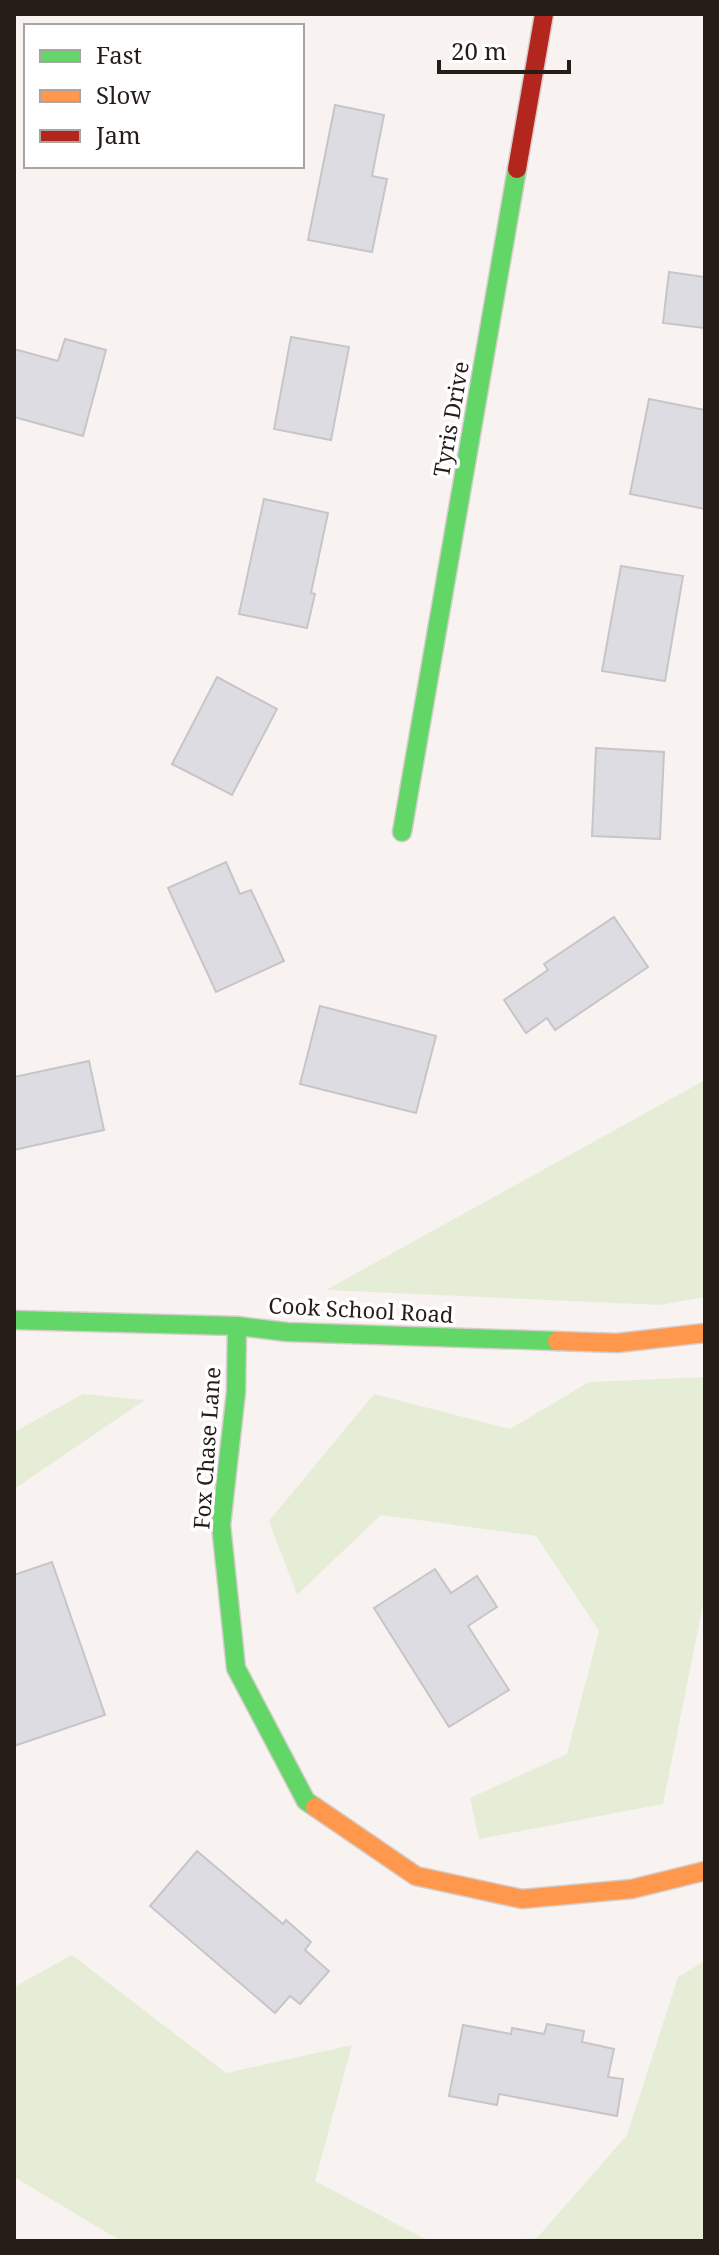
<svg xmlns="http://www.w3.org/2000/svg" width="719" height="2255" viewBox="0 0 719 2255" font-family="'Noto Serif',serif">
  <style>
    .green { fill: #e6edd7 }
    .building { fill: #dedce3; stroke: #c7c5c8; stroke-width: 2 }
    .lines { fill: none; stroke-linecap: round; stroke-linejoin: round }
    .fast-casing { stroke: #d4cdca; stroke-width: 21 }
    .slow-casing { stroke: #d4cdca; stroke-width: 21 }
    .jam-casing { stroke: #d4cdca; stroke-width: 21 }
    .fast { stroke: #63d668; stroke-width: 18 }
    .slow { stroke: #ff974d; stroke-width: 18 }
    .jam { stroke: #b3261e; stroke-width: 18 }
    .labels { text-anchor: middle; dominant-baseline: central; stroke-width: 7; stroke-linejoin: round; paint-order: stroke }
    .street-label { font-size: 22px; fill: #261d19; stroke: #fff }
  </style>
  <rect width="100%" height="100%" fill="#f8f3f0"/>
  <!-- green -->
  <g class="green">
    <path d="M 705,1080 L 705,1297 L 660,1305 L 326,1290 Z"/>
    <path d="M 705,1377 L 705,1595 L 663,1804 L 479,1839 L 470,1798 L 567,1754 L 599,1631 L 536,1536 L 381,1515 L 297,1595 L 269,1521 L 374,1394 L 510,1429 L 589,1382 Z"/>
    <path d="M 83,1394 L 145,1400 L 14,1489 L 14,1432 Z"/>
    <path d="M 72,1955 L 226,2073 L 352,2045 L 315,2181 L 429,2241 L 121,2241 L 14,2177 L 14,1987 Z"/>
    <path d="M 705,1961 L 705,2241 L 497,2241 L 537,2238 L 627,2135 L 678,1977 Z"/>
  </g>
  <!-- building -->
  <g class="building">
    <path d="M 335,105 L 384,115 L 372,176 L 387,179 L 372,252 L 308,240 Z"/>
    <path d="M 669,272 L 705,277 L 705,328 L 663,323 Z"/>
    <path d="M 291,337 L 349,347 L 331,440 L 274,429 Z"/>
    <path d="M 65,339 L 106,350 L 83,436 L 14,417 L 14,349 L 58,361 Z"/>
    <path d="M 649,399 L 705,410 L 705,509 L 630,494 Z"/>
    <path d="M 264,499 L 328,513 L 311,593 L 315,594 L 307,628 L 239,614 Z"/>
    <path d="M 621,566 L 683,576 L 665,681 L 602,671 Z"/>
    <path d="M 217,677 L 277,709 L 232,795 L 172,764 Z"/>
    <path d="M 596,748 L 664,752 L 660,839 L 592,836 Z"/>
    <path d="M 226,862 L 240,894 L 251,890 L 284,961 L 216,992 L 168,888 Z"/>
    <path d="M 614,917 L 648,967 L 555,1030 L 547,1018 L 526,1033 L 504,1000 L 548,970 L 544,964 Z"/>
    <path d="M 320,1006 L 436,1036 L 416,1113 L 300,1084 Z"/>
    <path d="M 89,1061 L 104,1130 L 14,1150 L 14,1077 Z"/>
    <path d="M 52,1562 L 105,1715 L 14,1746 L 14,1575 Z"/>
    <path d="M 435,1569 L 451,1593 L 477,1576 L 497,1607 L 468,1626 L 509,1690 L 449,1727 L 374,1608 Z"/>
    <path d="M 197,1851 L 283,1924 L 286,1920 L 311,1942 L 305,1950 L 329,1971 L 300,2004 L 290,1996 L 275,2013 L 150,1906 Z"/>
    <path d="M 547,2024 L 584,2031 L 582,2042 L 614,2049 L 608,2077 L 623,2079 L 617,2116 L 499,2094 L 497,2105 L 449,2096 L 463,2025 L 511,2034 L 512,2028 L 544,2034 Z"/>
  </g>
  <g class="lines">
    <defs>
      <g id="fast">
        <path d="M 402,832 L 517,169"/>
        <path d="M 14,1320 L 237,1326 L 287,1332 L 557,1341"/>
        <path d="M 237,1326 L 236,1392 L 221,1525 L 236,1668 L 306,1801 L 315,1807"/>
      </g>
      <g id="slow">
        <path d="M 557,1341 L 617,1343 L 705,1333"/>
        <path d="M 315,1807 L 416,1876 L 522,1899 L 632,1889 L 705,1871"/>
      </g>
      <path id="jam" d="M 517,169 L 544,14"/>
    </defs>
    <!-- fast casing -->
    <use href="#fast" class="fast-casing"/>
    <!-- slow casing -->
    <use href="#slow" class="slow-casing"/>
    <!-- jam casing -->
    <use href="#jam" class="jam-casing"/>
    <!-- fast -->
    <use href="#fast" class="fast"/>
    <!-- slow -->
    <use href="#slow" class="slow"/>
    <!-- jam -->
    <use href="#jam" class="jam"/>
  </g>
  <g class="labels">
    <!-- street labels -->
    <g class="street-label">
      <text transform="translate(450 419) rotate(-80)">Tyris Drive</text>
      <text transform="translate(361 1309) rotate(3)">Cook School Road</text>
      <text transform="translate(206 1448) rotate(-86)">Fox Chase Lane</text>
    </g>
  </g>
  <!-- border -->
  <rect width="719" height="2255" fill="none" stroke="#261d19" stroke-width="32"/>
  <!-- legend -->
  <rect x="24" y="24" width="280" height="144" fill="#ffffff" stroke="#a8a5a3" stroke-width="2"/>
  <rect x="40" y="50" width="40" height="12" fill="#63d668" stroke="#a8a5a3" stroke-width="2"/>
  <text x="96" y="64" font-size="24" fill="#261d19">Fast</text>
  <rect x="40" y="90" width="40" height="12" fill="#ff974d" stroke="#a8a5a3" stroke-width="2"/>
  <text x="96" y="104" font-size="24" fill="#261d19">Slow</text>
  <rect x="40" y="130" width="40" height="12" fill="#b3261e" stroke="#a8a5a3" stroke-width="2"/>
  <text x="96" y="144" font-size="24" fill="#261d19">Jam</text>
  <!-- scale -->
  <path d="M439 60v12h130v-12" fill="none" stroke="#261d19" stroke-width="4"/>
  <text x="451" y="60" font-size="24" fill="#261d19" stroke="#ffffff" stroke-width="6" paint-order="stroke">20 m</text>
</svg>
